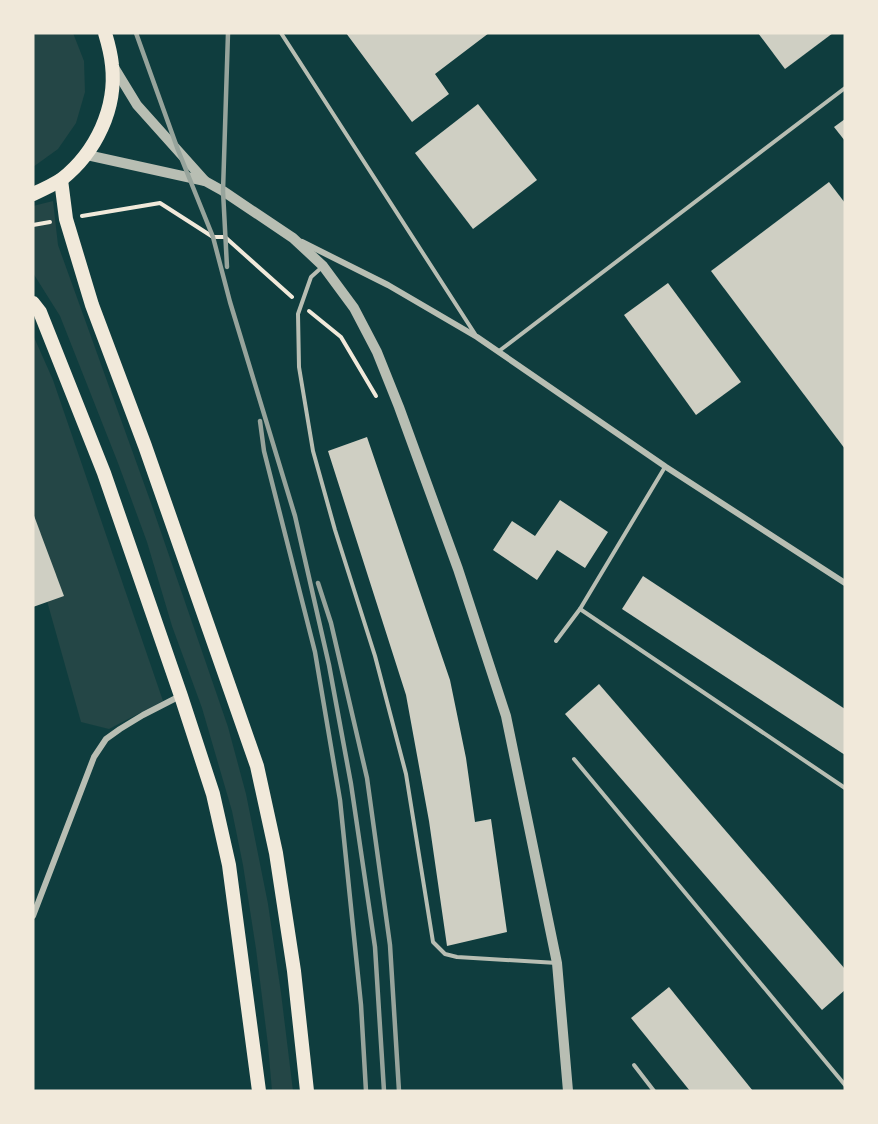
<svg xmlns="http://www.w3.org/2000/svg" width="878" height="1124" viewBox="0 0 878 1124" font-family="'DejaVu Sans',sans-serif">
  <style>
    .green { fill: #244646 }
    .building { fill: #cfcfc3 }
    .lines { fill: none; stroke-linecap: round; stroke-linejoin: round }
    .path { stroke: #f1e9da; stroke-width: 4 }
    .service { stroke: #b8beb3; stroke-width: 4 }
    .minor { stroke: #b8beb3; stroke-width: 6 }
    .tertiary { stroke: #b8beb3; stroke-width: 10 }
    .primary { stroke: #f1e9da; stroke-width: 14 }
    .rail { stroke: #97a49c; stroke-width: 4.5 }
  </style>
  <rect width="100%" height="100%" fill="#0f3d3e"/>
  <!-- green -->
  <g class="green">
    <path d="M 33,33 L 73,33 L 84,61 L 85,92 L 76,123 L 58,149 L 33,167 Z"/>
    <path d="M 53,201 L 58,245 L 151,503 L 228,727 L 246,794 L 268,904 L 281,993 L 293,1091 L 272,1091 L 268,1045 L 256,949 L 243,865 L 232,811 L 202,708 L 172,626 L 147,542 L 118,463 L 60,316 L 33,273 L 33,206 Z"/>
    <path d="M 33,335 L 53,380 L 163,701 L 109,729 L 81,722 L 33,551 Z"/>
  </g>
  <!-- building -->
  <g class="building">
    <path d="M 346,33 L 489,33 L 435,74 L 449,94 L 412,122 Z"/>
    <path d="M 758,33 L 833,33 L 785,69 Z"/>
    <path d="M 478,104 L 537,180 L 473,229 L 415,153 Z"/>
    <path d="M 845,119 L 845,141 L 834,127 Z"/>
    <path d="M 829,182 L 845,203 L 845,449 L 711,271 Z"/>
    <path d="M 668,283 L 741,382 L 696,415 L 624,315 Z"/>
    <path d="M 367,437 L 450,680 L 466,758 L 475,822 L 491,819 L 507,932 L 447,946 L 429,821 L 406,695 L 328,451 Z"/>
    <path d="M 560,500 L 608,532 L 585,568 L 557,550 L 537,580 L 493,550 L 512,521 L 535,536 Z"/>
    <path d="M 33,513 L 64,596 L 33,607 Z"/>
    <path d="M 643,576 L 845,709 L 845,755 L 622,609 Z"/>
    <path d="M 599,684 L 845,969 L 845,990 L 822,1010 L 565,714 Z"/>
    <path d="M 669,987 L 753,1091 L 690,1091 L 631,1018 Z"/>
  </g>
  <g class="lines">
    <!-- path -->
    <g class="path">
      <path d="M 82,216 L 160,203 L 213,237 L 225,237 L 292,297"/>
      <path d="M 33,225 L 50,222"/>
      <path d="M 309,311 L 341,337 L 376,396"/>
    </g>
    <!-- service -->
    <g class="service">
      <path d="M 281,33 L 475,334"/>
      <path d="M 321,268 L 311,277 L 298,314 L 299,367 L 313,451 L 335,530 L 375,656 L 406,774 L 433,942 L 445,954 L 457,957 L 557,963"/>
      <path d="M 499,351 L 845,88"/>
      <path d="M 580,609 L 845,788"/>
      <path d="M 556,641 L 580,609 L 665,467"/>
      <path d="M 574,759 L 845,1085"/>
      <path d="M 634,1065 L 654,1091"/>
    </g>
    <!-- minor -->
    <g class="minor">
      <path d="M 302,242 L 388,285 L 477,337 L 666,467 L 845,583"/>
      <path d="M 33,916 L 94,757 L 106,739 L 120,729 L 143,715 L 180,696"/>
    </g>
    <!-- tertiary -->
    <g class="tertiary">
      <path d="M 112,64 L 137,105 L 205,181"/>
      <path d="M 87,155 L 205,181 L 223,191 L 293,238 L 323,266 L 354,308 L 377,352 L 399,407 L 458,569 L 506,716 L 557,963 L 568,1091"/>
    </g>
    <!-- primary -->
    <g class="primary">
      <path d="M 61,180 L 66,219 L 92,305 L 145,446 L 257,766 L 276,853 L 294,971 L 307,1091"/>
      <path d="M 33,194 C 42,190 53,185 62,179 C 96,152 117,108 112,65 C 111,54 108,43 105,33"/>
      <path d="M 33,303 L 40,312 L 104,473 L 181,696 L 213,794 L 229,865 L 259,1091"/>
    </g>
    <!-- rail -->
    <g class="rail">
      <path d="M 136,33 L 178,150 L 213,237 L 230,302 L 295,516 L 329,665 L 351,784 L 375,947 L 384,1091"/>
      <path d="M 227,267 L 223,191 L 228,33"/>
      <path d="M 260,421 L 264,451 L 315,652 L 340,800 L 361,1005 L 366,1091"/>
      <path d="M 318,583 L 331,623 L 367,778 L 390,945 L 399,1091"/>
    </g>
  </g>
  <!-- border -->
  <rect width="878" height="1124" fill="none" stroke="#f1e9da" stroke-width="69"/>
</svg>
